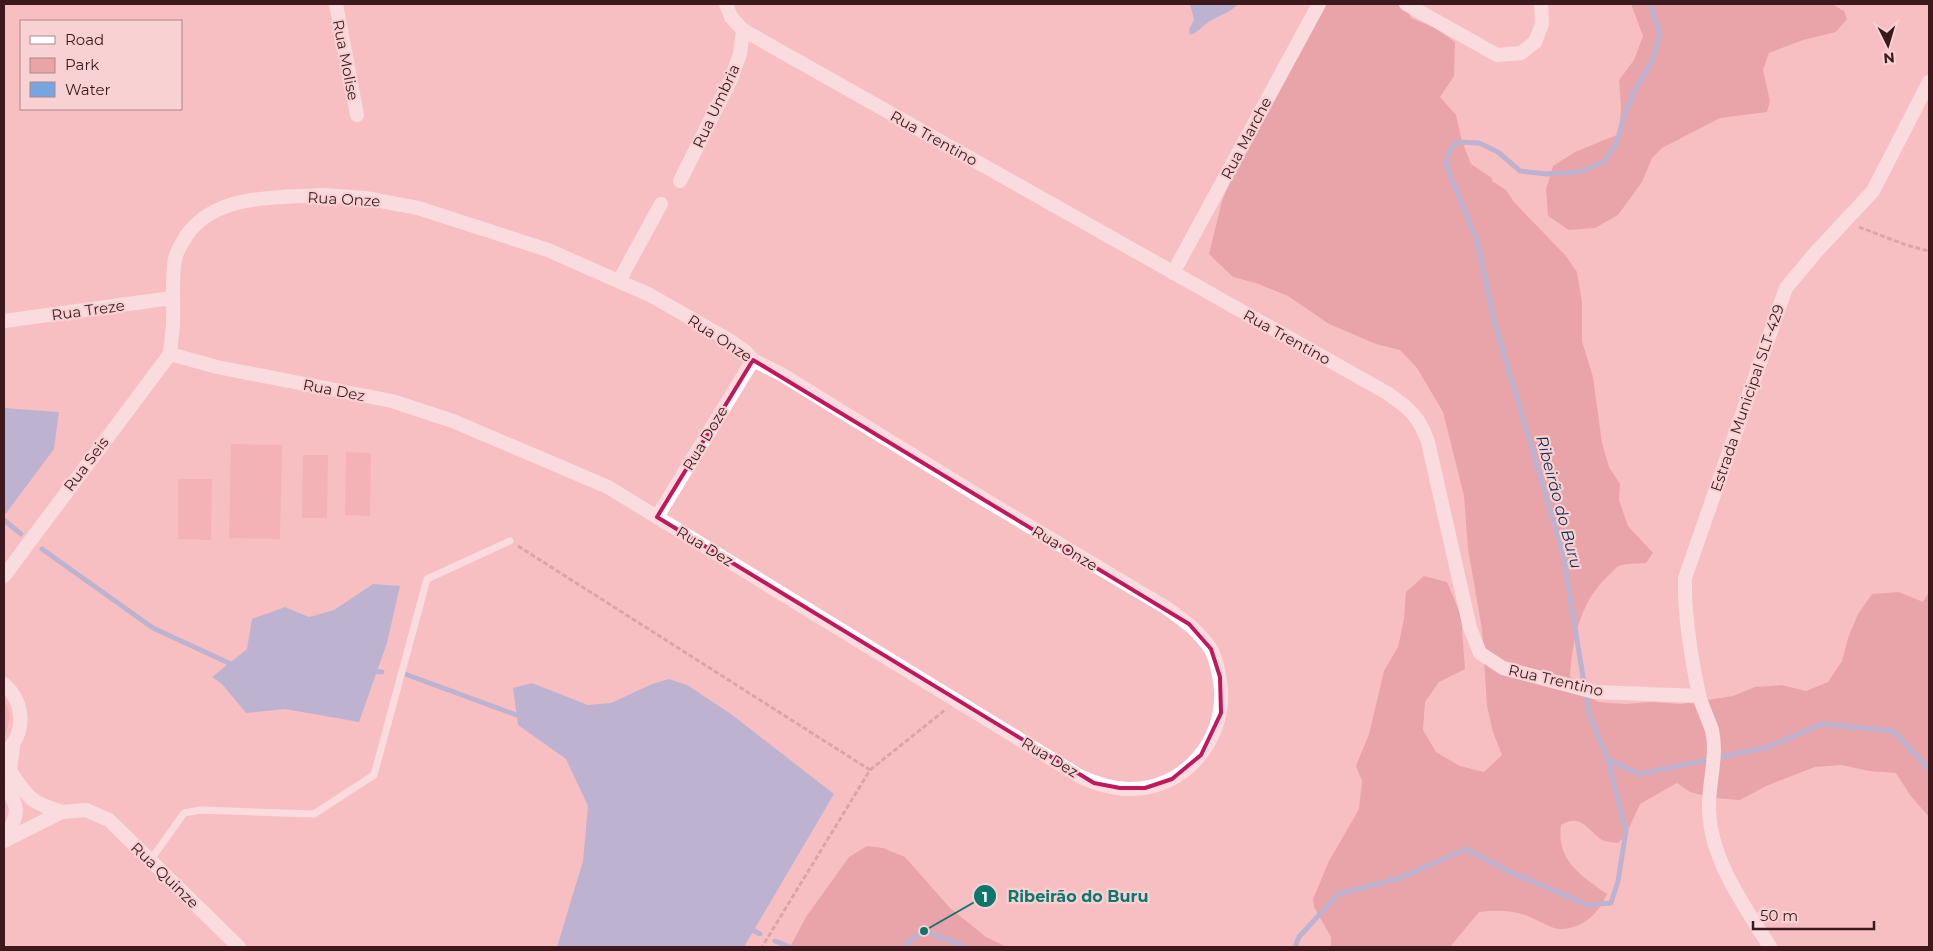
<svg xmlns="http://www.w3.org/2000/svg" width="1933" height="951" viewBox="0 0 1933 951" font-family="Montserrat,sans-serif">
  <style>
    .green { fill: #eaa3a7 }
    .forest { fill: #d78489 }
    .water { fill: #77a5e2 }
    .lines { fill: none; stroke-linecap: round; stroke-linejoin: round }
    .stream { stroke: #77a5e2; stroke-width: 5 }
    .path { stroke: #b78689; stroke-width: 3; stroke-dasharray: 5 2.5; stroke-linecap: butt }
    .lane { stroke: #fff; stroke-width: 7 }
    .street { stroke: #fff; stroke-width: 14 }
    .marked { fill: none; stroke: #c2185b; stroke-width: 4; stroke-linejoin: round }
    .labels { text-anchor: middle; dominant-baseline: central; stroke-width: 4.5; stroke-linejoin: round; paint-order: stroke }
    .street-label { font-size: 15px; fill: #3b191c; stroke: #f8d2d3 }
    .water-label { font-size: 16px; font-style: italic; fill: #0d2d54; stroke: #f8d2d3 }
    .leader { fill: none; stroke: #0f766e; stroke-width: 2 }
    .callout-dot { fill: #0f766e; stroke: #f8d2d3; stroke-width: 2 }
    .mark-label { font-size: 15px; text-anchor: middle; font-weight: bold; fill: #fff }
    .callout-label { font-size: 16px; text-anchor: middle; font-weight: bold; fill: #0f766e; stroke: #f8d2d3; stroke-width: 4.5; stroke-linejoin: round; paint-order: stroke }
  </style>
  <rect width="100%" height="100%" fill="#f8bfc2"/>
  <!-- green -->
  <g class="green">
    <path d="M 231,444 L 282,445 L 280,539 L 229,538 Z"/>
    <path d="M 346,452 L 371,453 L 370,516 L 345,515 Z"/>
    <path d="M 303,455 L 328,455 L 327,518 L 302,518 Z"/>
    <path d="M 178,479 L 212,479 L 211,540 L 178,539 Z"/>
    <path d="M 4,700 C 12,711 10,725 4,737 Z"/>
  </g>
  <!-- forest -->
  <g class="forest">
    <path d="M 1320,4 L 1405,4 L 1411,18 L 1435,28 L 1455,42 L 1454,76 L 1440,97 L 1456,115 L 1462,141 L 1471,164 L 1492,178 L 1492,181 L 1506,190 L 1514,202 L 1565,255 L 1577,272 L 1582,302 L 1582,341 L 1593,377 L 1602,443 L 1609,467 L 1620,484 L 1619,500 L 1628,526 L 1653,553 L 1646,563 C 1639,564 1626,563 1619,566 C 1615,568 1611,573 1607,577 C 1580,602 1572,641 1570,677 L 1581,685 L 1578,688 L 1598,702 L 1625,704 L 1652,702 L 1680,704 L 1733,696 L 1755,687 L 1782,685 L 1806,691 L 1828,682 L 1842,661 L 1848,638 L 1858,614 L 1872,594 L 1899,592 L 1923,602 L 1929,592 L 1929,817 L 1910,795 L 1896,773 L 1869,771 L 1842,765 L 1815,767 L 1766,786 L 1740,800 L 1713,798 L 1690,792 L 1677,783 L 1640,804 L 1626,835 L 1618,843 C 1613,842 1607,842 1602,840 C 1587,830 1581,813 1561,825 C 1556,861 1581,875 1607,894 C 1598,914 1584,928 1561,929 C 1552,930 1535,918 1525,915 C 1510,910 1495,910 1479,912 L 1450,947 L 1331,947 L 1331,937 L 1314,907 L 1313,899 L 1329,861 L 1359,809 L 1362,781 L 1356,766 L 1369,734 L 1384,671 L 1398,647 L 1404,619 L 1406,592 L 1424,576 L 1447,582 L 1461,615 L 1465,669 L 1439,682 L 1425,702 L 1423,730 L 1436,752 L 1460,766 L 1484,772 L 1502,755 L 1493,732 L 1487,706 L 1482,629 L 1468,549 L 1464,496 L 1443,412 L 1417,368 L 1400,350 L 1376,344 L 1329,324 L 1288,296 L 1256,283 L 1233,277 L 1209,254 L 1222,201 L 1261,107 Z"/>
    <path d="M 1631,4 L 1832,4 L 1844,11 L 1847,19 L 1836,32 L 1803,40 L 1769,53 L 1763,70 L 1770,101 L 1767,112 L 1720,118 L 1662,148 L 1652,158 L 1642,182 L 1618,215 L 1595,228 L 1569,230 L 1548,216 L 1546,189 L 1553,166 L 1575,152 L 1619,134 L 1621,107 L 1619,80 L 1634,60 L 1643,36 Z"/>
    <path d="M 867,846 L 883,848 L 905,857 L 950,908 L 986,937 L 1007,947 L 790,947 L 806,917 L 849,857 Z"/>
  </g>
  <!-- water -->
  <g class="water">
    <path d="M 1190,4 L 1238,4 C 1230,13 1220,15 1210,21 C 1202,26 1199,32 1190,35 L 1189,29 L 1194,20 Z"/>
    <path d="M 4,408 L 59,412 L 54,449 L 4,516 Z"/>
    <path d="M 373,584 L 400,586 L 387,643 L 359,722 L 285,709 L 246,713 L 222,684 L 212,677 L 247,649 L 252,619 L 285,607 L 309,617 L 334,610 Z"/>
    <path d="M 669,679 L 687,685 L 731,714 L 834,794 L 744,947 L 557,947 L 583,861 L 588,806 L 566,759 L 518,725 L 513,688 L 532,683 L 588,705 L 611,703 L 652,684 Z"/>
  </g>
  <g class="lines">
    <!-- stream -->
    <g class="stream">
      <path d="M 4,520 L 21,534"/>
      <path d="M 42,549 L 153,628 L 231,664 L 235,664"/>
      <path d="M 371,671 L 382,672"/>
      <path d="M 405,674 L 522,717"/>
      <path d="M 1608,760 L 1640,774 L 1768,747 L 1822,724 L 1893,731 L 1929,769"/>
      <path d="M 749,928 L 760,934"/>
      <path d="M 775,941 L 790,947"/>
      <path d="M 908,947 L 906,943 L 924,931 L 955,942 L 964,947"/>
      <path d="M 1295,947 L 1299,937 L 1338,894 L 1400,878 L 1466,849 L 1510,872 L 1588,905 L 1611,903 L 1618,881 L 1626,831 L 1608,760 L 1589,714 L 1563,553 L 1495,324 L 1477,241 L 1446,165 L 1449,151 L 1457,142 L 1479,143 L 1498,152 L 1520,171 L 1546,174 L 1579,172 L 1604,162 L 1617,142 L 1624,116 L 1634,91 L 1652,62 L 1660,33 L 1650,4"/>
    </g>
    <!-- path -->
    <g class="path">
      <path d="M 1859,227 L 1906,245 L 1929,251"/>
      <path d="M 518,546 L 870,770 L 762,947"/>
      <path d="M 870,770 L 945,710"/>
    </g>
    <!-- lane -->
    <path class="lane" d="M 150,861 L 184,813 L 200,810 L 314,814 L 374,775 L 427,579 L 510,541"/>
    <!-- street -->
    <g class="street">
      <path d="M 336,4 L 357,115"/>
      <path d="M 1406,4 L 1497,55 L 1521,53 L 1535,42 L 1542,24 L 1541,4"/>
      <path d="M 743,30 L 1387,393 C 1409,408 1419,416 1428,442 L 1470,628 L 1480,653 L 1503,668 L 1594,692 L 1699,696"/>
      <path d="M 680,181 L 731,79 L 740,54 L 743,30 L 731,17 L 726,4"/>
      <path d="M 324,195 L 365,198 L 418,208 L 548,250 L 650,295 L 729,340 L 746,352 L 753,360 L 781,374 L 987,501 L 1165,607 C 1182,619 1198,630 1210,648 C 1217,659 1219,675 1221,688 C 1225,741 1184,790 1129,789 C 1112,789 1097,784 1081,777 L 608,487 L 453,421 L 392,401 L 217,367 L 170,354 C 171,344 172,334 173,324 C 174,302 171,281 175,259 C 177,249 183,241 189,232 C 220,193 279,198 324,195 Z"/>
      <path d="M 1173,273 L 1319,4"/>
      <path d="M 619,281 L 661,204"/>
      <path d="M 4,321 L 172,298"/>
      <path d="M 657,517 L 753,360"/>
      <path d="M 4,576 L 170,354"/>
      <path d="M 4,684 C 25,703 26,733 6,752"/>
      <path d="M 13,746 L 10,771 C 29,798 29,802 62,812"/>
      <path d="M 4,784 C 21,810 18,811 6,840"/>
      <path d="M 4,841 L 62,812 L 86,810 L 109,820 L 239,947"/>
      <path d="M 1770,947 C 1744,905 1711,861 1709,810 C 1708,784 1718,756 1712,730 C 1708,718 1702,707 1699,695 C 1691,657 1684,617 1685,578 L 1786,288 L 1816,252 L 1873,191 L 1929,82"/>
    </g>
  </g>
  <!-- marked area -->
  <path d="M0 0H1933V951H0ZM 753,360 L 1189,624 L 1211,649 L 1220,677 L 1221,713 L 1201,755 L 1172,779 L 1145,788 L 1120,788 L 1094,783 L 657,517 Z" fill="#f8bfc2" fill-opacity=".55" fill-rule="evenodd"/>
  <path class="marked" d="M 753,360 L 1189,624 L 1211,649 L 1220,677 L 1221,713 L 1201,755 L 1172,779 L 1145,788 L 1120,788 L 1094,783 L 657,517 Z"/>
  <g class="labels">
    <!-- street labels -->
    <g class="street-label">
      <text transform="translate(346 60) rotate(79)">Rua Molise</text>
      <text transform="translate(716 106) rotate(-65)">Rua Umbria</text>
      <text transform="translate(934 138) rotate(29)">Rua Trentino</text>
      <text transform="translate(1246 138) rotate(-62)">Rua Marche</text>
      <text transform="translate(344 199) rotate(3)">Rua Onze</text>
      <text transform="translate(88 310) rotate(-8)">Rua Treze</text>
      <text transform="translate(1287 337) rotate(29)">Rua Trentino</text>
      <text transform="translate(720 338) rotate(33)">Rua Onze</text>
      <text transform="translate(334 390) rotate(11)">Rua Dez</text>
      <text transform="translate(1747 398) rotate(-71)">Estrada Municipal SLT-429</text>
      <text transform="translate(705 438) rotate(-59)">Rua Doze</text>
      <text transform="translate(86 464) rotate(-53)">Rua Seis</text>
      <text transform="translate(705 546) rotate(31)">Rua Dez</text>
      <text transform="translate(1065 548) rotate(31)">Rua Onze</text>
      <text transform="translate(1556 680) rotate(13)">Rua Trentino</text>
      <text transform="translate(1050 757) rotate(31)">Rua Dez</text>
      <text transform="translate(165 875) rotate(44)">Rua Quinze</text>
    </g>
    <!-- water labels -->
    <g class="water-label">
      <text transform="translate(1559 502) rotate(75)">Ribeirão do Buru</text>
    </g>
  </g>
  <!-- callouts -->
  <path class="leader" d="M924 931L985 896"/>
  <g class="callout-dot">
    <circle cx="924" cy="931" r="5"/>
    <circle cx="985" cy="896" r="12"/>
  </g>
  <g class="mark-label">
    <text x="985" y="902">1</text>
  </g>
  <g class="callout-label">
    <text x="1078" y="902">Ribeirão do Buru</text>
  </g>
  <!-- border -->
  <rect width="1933" height="951" fill="none" stroke="#3b191c" stroke-width="10"/>
  <!-- legend -->
  <rect x="20" y="20" width="162" height="90" fill="#f8d2d3" stroke="#ac888a"/>
  <rect x="30" y="36" width="25" height="8" fill="#ffffff" stroke="#ac888a"/>
  <text x="65" y="45" font-size="15" fill="#3b191c">Road</text>
  <rect x="30" y="58" width="25" height="15" fill="#eaa3a7" stroke="#ac888a"/>
  <text x="65" y="70" font-size="15" fill="#3b191c">Park</text>
  <rect x="30" y="82" width="25" height="15" fill="#77a5e2" stroke="#ac888a"/>
  <text x="65" y="95" font-size="15" fill="#3b191c">Water</text>
  <!-- north arrow -->
  <g transform="translate(1888 45) rotate(175)" stroke="#f8d2d3" stroke-width="4" paint-order="stroke">
  <path d="M0-4L9 19L0 12L-9 19Z" fill="#3b191c"/>
  <text y="-8" font-size="14" font-weight="bold" text-anchor="middle" fill="#3b191c">N</text>
  </g>
  <!-- scale -->
  <path d="M1753 921v8h121v-8" fill="none" stroke="#3b191c" stroke-width="2.5"/>
  <text x="1760" y="921" font-size="15" fill="#3b191c" stroke="#f8d2d3" stroke-width="4" paint-order="stroke">50 m</text>
</svg>
